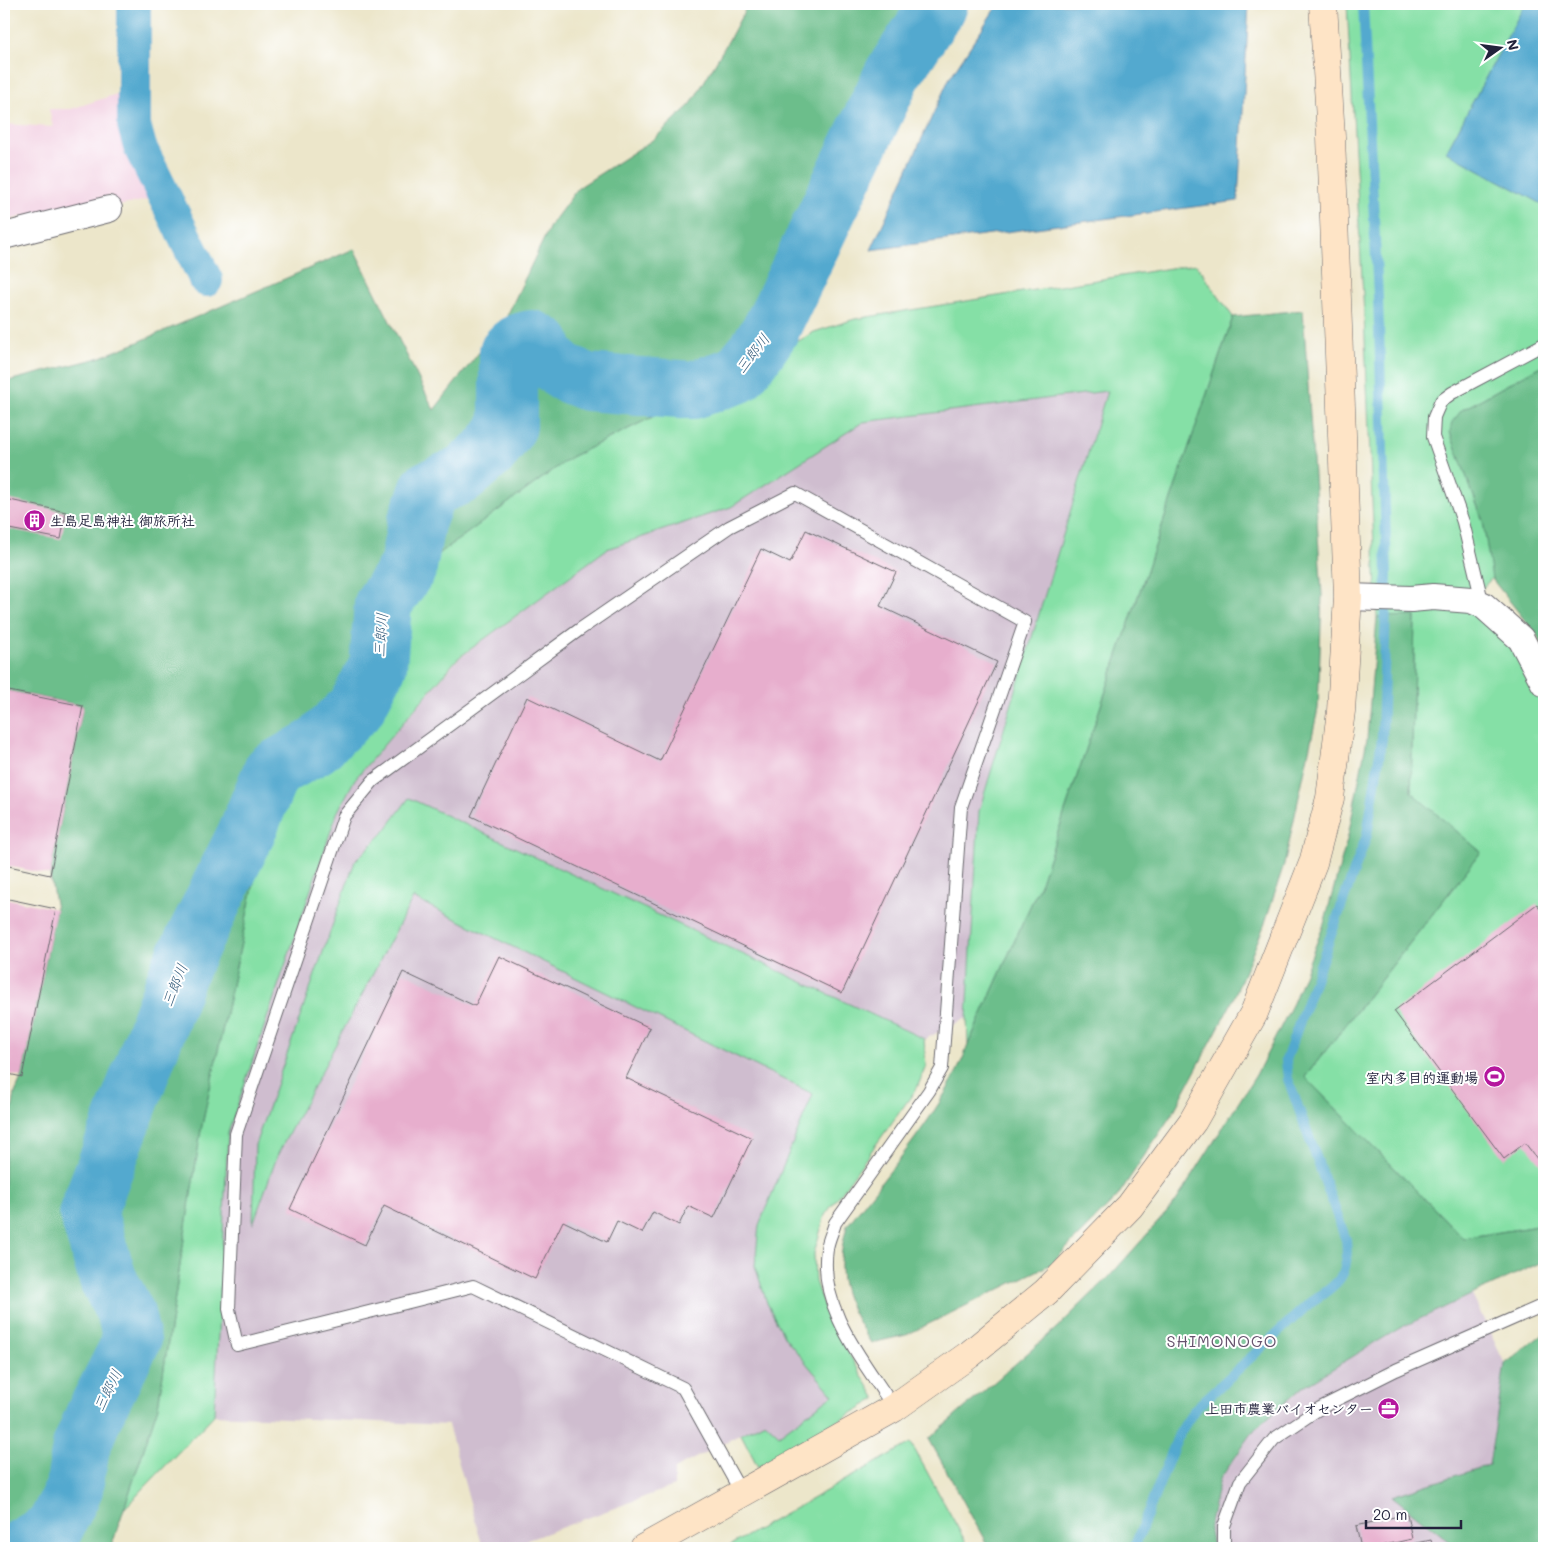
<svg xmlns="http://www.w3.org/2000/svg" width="1548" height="1552" viewBox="0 0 1548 1552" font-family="Mali,'Klee One',sans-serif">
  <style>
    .built { fill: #f2cfe1 }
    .industrial { fill: #cfbdcf }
    .green { fill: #85e0a6; stroke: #548170 }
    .forest { fill: #6cbe8b; stroke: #477063 }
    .water { fill: #52a9cf; stroke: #3a6685 }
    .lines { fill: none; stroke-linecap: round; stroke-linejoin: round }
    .stream { stroke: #52a9cf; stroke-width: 10 }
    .canal { stroke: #52a9cf; stroke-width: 34 }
    .river { stroke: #52a9cf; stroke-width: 58 }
    .building { fill: #e7aecd }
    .lane-casing { stroke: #69676d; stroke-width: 14 }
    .street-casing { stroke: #69676d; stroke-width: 28 }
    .secondary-casing { stroke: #69676d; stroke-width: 29 }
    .lane { stroke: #fff; stroke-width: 12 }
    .street { stroke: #fff; stroke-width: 26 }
    .secondary { stroke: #fee4c6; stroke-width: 28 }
    .labels { text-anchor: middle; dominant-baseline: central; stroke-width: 4; stroke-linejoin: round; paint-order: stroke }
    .poi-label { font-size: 14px; font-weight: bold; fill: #22223b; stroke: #fff; text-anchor: end }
    .water-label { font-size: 15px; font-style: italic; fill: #385f7e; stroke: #fff }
    .quarter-label { font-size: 16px; letter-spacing: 1px; fill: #67536e; stroke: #fff }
  </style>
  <rect width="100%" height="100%" fill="#fff"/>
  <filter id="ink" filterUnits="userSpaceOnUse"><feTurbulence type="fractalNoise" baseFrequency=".02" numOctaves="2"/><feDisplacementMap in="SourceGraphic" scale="10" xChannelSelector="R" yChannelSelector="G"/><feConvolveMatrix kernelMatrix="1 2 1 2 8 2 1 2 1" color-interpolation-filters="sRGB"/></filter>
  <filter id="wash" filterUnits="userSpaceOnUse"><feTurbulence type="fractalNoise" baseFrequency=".0096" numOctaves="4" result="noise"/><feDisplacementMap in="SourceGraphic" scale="20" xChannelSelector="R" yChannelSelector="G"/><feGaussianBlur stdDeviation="1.12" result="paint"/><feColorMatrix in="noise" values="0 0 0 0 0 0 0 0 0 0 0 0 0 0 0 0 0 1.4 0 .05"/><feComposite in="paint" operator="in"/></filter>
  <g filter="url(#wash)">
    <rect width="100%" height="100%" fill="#ece6ca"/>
    <!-- built -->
    <path class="built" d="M 120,93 L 129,148 L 156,198 L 114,207 L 110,196 L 4,221 L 4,124 L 53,127 L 49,109 L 71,109 Z"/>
    <!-- industrial -->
    <g class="industrial">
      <path d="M 1107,391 L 979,811 L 967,1018 L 813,1094 L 785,1338 L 833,1395 L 779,1435 L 764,1422 L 674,1469 L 674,1486 L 506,1548 L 483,1548 L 448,1425 L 214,1415 L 228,1133 L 337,813 L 355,779 L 458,659 L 607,549 L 731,507 L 863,422 Z"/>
      <path d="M 1472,1295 L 1505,1364 L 1490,1465 L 1544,1548 L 1213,1548 L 1209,1526 L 1220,1479 L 1255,1429 L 1304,1386 L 1400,1328 Z"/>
    </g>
    <!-- green -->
    <g class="green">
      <path d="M 1347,4 L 1544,4 L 1544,364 L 1462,410 L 1450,432 L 1483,521 L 1493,577 L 1471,600 L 1533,675 L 1544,705 L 1544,1225 L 1463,1238 L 1305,1077 L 1481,852 L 1411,793 L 1415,617 L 1377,617 L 1364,315 Z"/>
      <path d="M 1196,264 L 1233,317 L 1041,882 L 968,1045 L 967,1018 L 979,811 L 1107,391 L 863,422 L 731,507 L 607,549 L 457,659 L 355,779 L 337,813 L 228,1133 L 214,1415 L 124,1509 L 158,1406 L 201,1130 L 275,784 L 320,755 L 381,675 L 393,623 L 440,553 L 571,457 L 683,402 L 740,386 L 769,358 L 814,332 L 855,319 Z"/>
      <path d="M 409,798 L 924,1039 L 926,1066 L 917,1088 L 825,1215 L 814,1253 L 815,1281 L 827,1317 L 876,1399 L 758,1467 L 741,1434 L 765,1422 L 779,1435 L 833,1395 L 785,1338 L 767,1303 L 755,1266 L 759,1225 L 813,1094 L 413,898 L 278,1154 L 253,1224 L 255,1145 L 355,861 L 383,833 Z"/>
      <path d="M 911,1443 L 969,1548 L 725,1548 Z"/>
    </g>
    <!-- forest -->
    <g class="forest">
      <path d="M 748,4 L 952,4 L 935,29 L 851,179 L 799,296 L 769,358 L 740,386 L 683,402 L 571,457 L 440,553 L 393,623 L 381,675 L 363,715 L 320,755 L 275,784 L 201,1130 L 158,1406 L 111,1548 L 4,1548 L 4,1162 L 15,1093 L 22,1077 L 56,909 L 50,875 L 83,706 L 4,690 L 4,382 L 95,359 L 136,343 L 354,249 L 434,410 L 506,318 L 550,226 L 578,188 L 654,139 L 691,104 L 730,38 Z"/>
      <path d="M 1303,310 L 1322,595 L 1318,709 L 1285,861 L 1264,926 L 1230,1006 L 1174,1111 L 1117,1197 L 1051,1264 L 906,1335 L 871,1343 C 844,1300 833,1277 847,1226 C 887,1173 947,1107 968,1045 L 1041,882 L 1233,317 Z"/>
      <path d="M 1544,364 L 1544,649 L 1539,638 L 1492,579 L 1483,521 L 1450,432 L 1452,422 L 1462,410 Z"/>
      <path d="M 1415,616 L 1411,792 L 1481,852 L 1305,1077 L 1463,1238 L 1544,1225 L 1544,1261 L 1400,1328 L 1304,1386 L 1255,1429 L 1220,1479 L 1209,1526 L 1213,1548 L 989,1548 L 929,1439 L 1061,1324 L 1109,1277 L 1175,1203 L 1256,1075 L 1293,1003 L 1324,924 L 1348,836 L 1367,739 L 1377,617 Z"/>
      <path d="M 1544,1333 L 1544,1548 L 1458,1548 L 1392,1496 L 1489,1465 L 1505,1364 Z"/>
    </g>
    <!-- water -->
    <g class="water">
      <path d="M 998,4 L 1249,4 L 1238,201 L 871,250 L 949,79 Z"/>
      <path d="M 1525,4 L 1544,4 L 1544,205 L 1446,152 Z"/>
    </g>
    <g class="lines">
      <!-- stream -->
      <path class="stream" d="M 1134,1548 L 1179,1434 L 1195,1409 L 1312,1301 C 1340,1284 1350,1274 1346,1240 L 1288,1079 L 1286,1060 L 1367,835 L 1382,739 L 1387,573 L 1378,297 L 1363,4"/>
      <!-- canal -->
      <path class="canal" d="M 134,4 L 134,125 L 140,147 L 206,280"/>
      <!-- river -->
      <path class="river" d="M 22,1548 L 54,1529 L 74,1489 L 81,1447 L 95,1413 L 132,1340 L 126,1314 L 108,1279 L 88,1212 L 180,968 L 245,836 L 272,771 L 316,746 L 356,708 L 378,666 L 383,604 L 408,567 L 416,523 L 429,489 L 462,475 L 492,449 L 508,426 L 508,352 C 514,343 522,341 532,339 L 543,345 L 547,358 L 565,373 L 587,382 L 693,390 L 737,375 L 757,350 L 771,329 L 893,74 L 939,4"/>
    </g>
    <g id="blocks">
      <!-- building -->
      <g class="building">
        <path d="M 5,499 L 66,512 L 61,539 L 4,528 Z"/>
        <path d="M 806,530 L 896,572 L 880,606 L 997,662 L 842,993 L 471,816 L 527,697 L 660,761 L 761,549 L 790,563 Z"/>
        <path d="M 4,690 L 83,706 L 50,875 L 4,865 Z"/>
        <path d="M 4,898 L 56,909 L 22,1077 L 4,1073 Z"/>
        <path d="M 1537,904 L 1544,914 L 1544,1162 L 1541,1164 L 1525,1143 L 1504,1159 L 1394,1011 Z"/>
        <path d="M 499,956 L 650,1028 L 626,1078 L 752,1138 L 714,1218 L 688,1206 L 679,1225 L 653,1212 L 642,1233 L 617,1221 L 607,1242 L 563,1221 L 535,1279 L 384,1206 L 365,1245 L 290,1209 L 403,972 L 475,1006 Z"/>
        <path d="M 1407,1514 L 1412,1539 L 1371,1548 L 1361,1548 L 1356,1526 Z"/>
        <path d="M 1431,1540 L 1433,1548 L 1399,1548 L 1399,1547 Z"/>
      </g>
    </g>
  </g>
  <g filter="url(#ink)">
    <use href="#blocks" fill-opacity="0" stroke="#69676d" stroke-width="1"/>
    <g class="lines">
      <defs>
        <g id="lane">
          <path d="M 1483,605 L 1463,522 L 1433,437 L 1434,417 L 1437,410 L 1441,401 L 1452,393 L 1544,344"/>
          <path d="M 742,1494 L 683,1388 L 473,1286 L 237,1345 L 229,1309 L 236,1134 L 344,816 L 373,781 L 579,630 L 729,527 L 795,493 L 1025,622 L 961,807 L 942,1068 L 929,1091 L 835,1223 C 833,1231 828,1240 827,1249 C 818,1309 864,1361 894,1408"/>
          <path d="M 1224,1548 L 1224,1526 L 1240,1482 L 1274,1439 L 1320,1408 L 1396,1370 L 1544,1305"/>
        </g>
        <g id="street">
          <path d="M 4,236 L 109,209"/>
          <path d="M 1348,597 L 1411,599 L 1433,597 L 1471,600 L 1483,605 L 1521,639 L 1544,683"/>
        </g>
        <path id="secondary" d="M 644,1548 L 894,1408 L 970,1354 L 1046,1292 L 1130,1206 L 1193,1121 L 1254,1013 L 1313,863 L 1330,798 L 1341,711 L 1348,597 L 1331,137 L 1323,4"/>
      </defs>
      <!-- lane casing -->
      <use href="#lane" class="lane-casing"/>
      <!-- street casing -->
      <use href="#street" class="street-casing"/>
      <!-- secondary casing -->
      <use href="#secondary" class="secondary-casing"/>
      <!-- lane -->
      <use href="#lane" class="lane"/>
      <!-- street -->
      <use href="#street" class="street"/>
      <!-- secondary -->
      <use href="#secondary" class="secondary"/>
    </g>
  </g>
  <!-- icons -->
  <defs>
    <symbol id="building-disc" viewBox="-11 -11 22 22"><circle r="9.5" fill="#b5179e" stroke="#fff"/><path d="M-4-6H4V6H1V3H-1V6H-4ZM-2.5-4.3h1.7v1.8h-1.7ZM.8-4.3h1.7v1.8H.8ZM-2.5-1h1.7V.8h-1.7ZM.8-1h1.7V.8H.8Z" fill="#fff"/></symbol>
    <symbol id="stadium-disc" viewBox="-11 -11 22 22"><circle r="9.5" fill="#b5179e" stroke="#fff"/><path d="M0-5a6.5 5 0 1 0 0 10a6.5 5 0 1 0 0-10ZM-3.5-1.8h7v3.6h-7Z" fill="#fff"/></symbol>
    <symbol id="office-disc" viewBox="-11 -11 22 22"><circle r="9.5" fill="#b5179e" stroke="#fff"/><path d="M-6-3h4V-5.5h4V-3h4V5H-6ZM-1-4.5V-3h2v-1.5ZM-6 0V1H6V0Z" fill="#fff"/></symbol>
  </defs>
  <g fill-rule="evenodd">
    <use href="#building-disc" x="22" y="508" width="25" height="25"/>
    <use href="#stadium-disc" x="1482" y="1064" width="25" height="25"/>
    <use href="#office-disc" x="1376" y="1396" width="25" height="25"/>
  </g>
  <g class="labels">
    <!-- poi labels -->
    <g class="poi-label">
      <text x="50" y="520" text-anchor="start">生島足島神社 御旅所社</text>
      <text x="1478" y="1077">室内多目的運動場</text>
      <text x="1373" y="1408">上田市農業バイオセンター</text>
    </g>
    <!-- water labels -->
    <g class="water-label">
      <text transform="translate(752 353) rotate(-52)">三郎川</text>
      <text transform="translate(380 635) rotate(-86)">三郎川</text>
      <text transform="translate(174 985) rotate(-68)">三郎川</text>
      <text transform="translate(107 1390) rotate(-64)">三郎川</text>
    </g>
    <!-- quarter labels -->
    <g class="quarter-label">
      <text x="1222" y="1340">SHIMONOGO</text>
    </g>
  </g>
  <!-- margin -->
  <rect width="1548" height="1552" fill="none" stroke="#fff" stroke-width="20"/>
  <!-- north arrow -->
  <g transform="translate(1500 48) rotate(76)" stroke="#ffffff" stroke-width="4" paint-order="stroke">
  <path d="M0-4L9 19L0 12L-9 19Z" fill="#22223b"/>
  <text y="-8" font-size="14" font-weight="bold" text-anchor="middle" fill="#22223b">N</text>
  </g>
  <!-- scale -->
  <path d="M1366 1520v8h95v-8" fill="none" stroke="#22223b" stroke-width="2.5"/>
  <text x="1373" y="1520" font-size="15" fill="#22223b" stroke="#ffffff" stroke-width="4" paint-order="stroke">20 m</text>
</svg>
